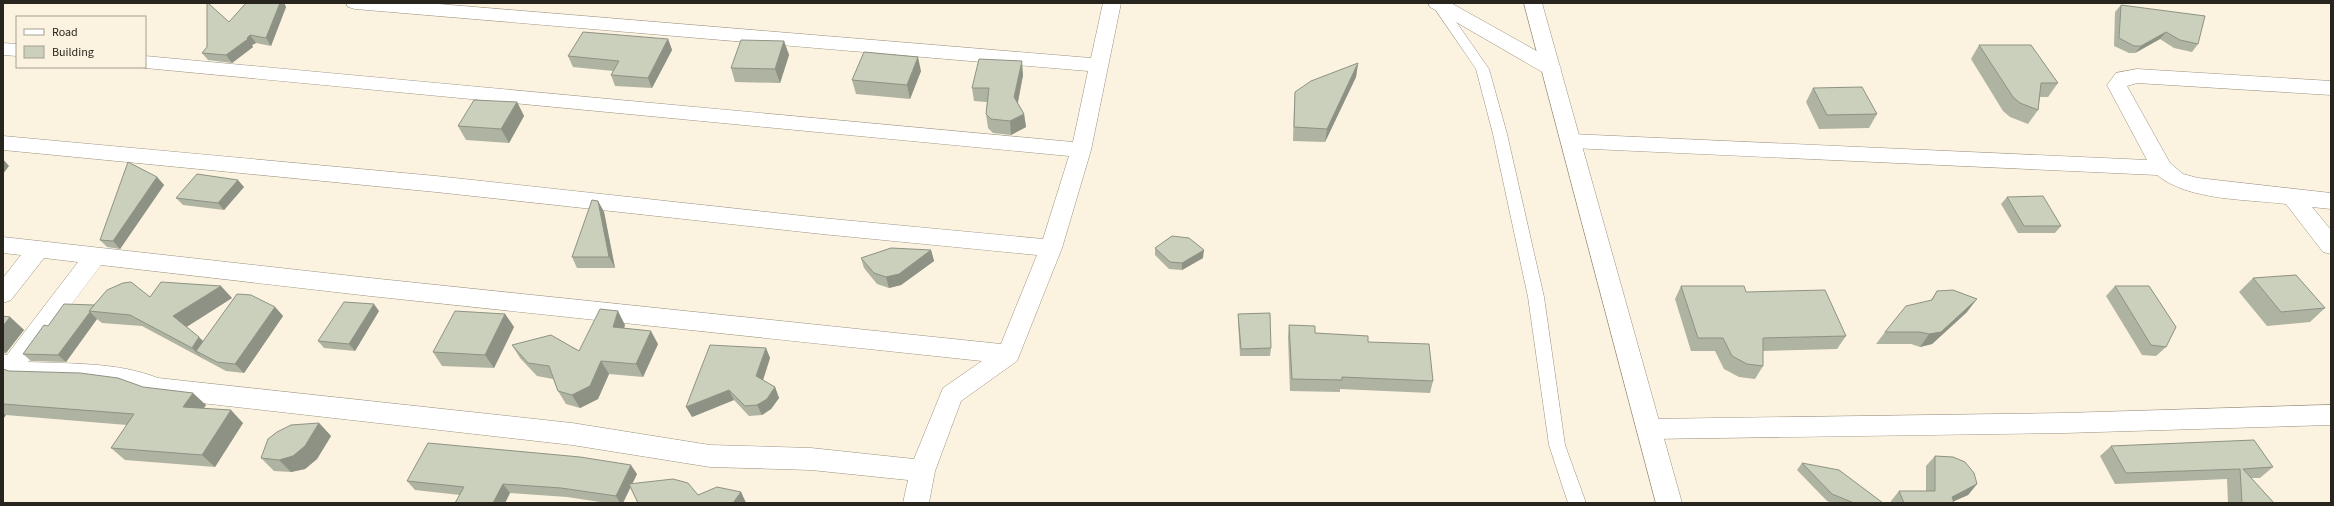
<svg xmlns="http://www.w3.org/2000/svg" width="2334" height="506" viewBox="0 0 2334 506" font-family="'Source Sans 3',sans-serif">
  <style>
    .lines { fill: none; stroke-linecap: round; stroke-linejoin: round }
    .service-casing { stroke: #9a9281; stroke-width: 1 }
    .minor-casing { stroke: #9a9281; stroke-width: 1 }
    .secondary-casing { stroke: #9a9281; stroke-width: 1 }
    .service { fill: #fff; fill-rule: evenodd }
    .minor { fill: #fff; fill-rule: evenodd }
    .secondary { fill: #fff; fill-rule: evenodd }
    .wall { fill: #afb3a2 }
    .shaded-wall { fill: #8e9284 }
    .building { fill: #cbd0bc; stroke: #8e9284 }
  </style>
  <rect width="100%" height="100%" fill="#fbf2df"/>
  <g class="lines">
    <defs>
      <path id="service" d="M 1431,3 L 1443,3 L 1489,69 L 1507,134 L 1544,297 L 1565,445 L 1586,503 L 1568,503 L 1549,445 L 1528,297 L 1493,134 L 1476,69 Z"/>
      <g id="minor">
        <path d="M 346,3 L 427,3 L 1091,58 L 1103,3 L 1121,3 L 1091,150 L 1062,248 L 1017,361 L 961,401 L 935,471 L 929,503 L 903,503 L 908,480 L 811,470 L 710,467 L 572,445 L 157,398 L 132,389 L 94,384 L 24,382 L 3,374 L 3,354 L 7,355 L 78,262 L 44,258 L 11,300 L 3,303 L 3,278 L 21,255 L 3,253 L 3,237 L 370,278 L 1001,344 L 1037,255 L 822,234 L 436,192 L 3,150 L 3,136 L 436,176 L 822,218 L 1043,239 L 1069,156 L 145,68 L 140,67 L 145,67 L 145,56 L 1073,142 L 1088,71 L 355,9 L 348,7 ZM 101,265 L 370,296 L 982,361 L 943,388 L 914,459 L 811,448 L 710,445 L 572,423 L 158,378 C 117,362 73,364 28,362 Z"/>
        <path d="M 1428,3 L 1451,3 L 1558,63 L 1561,68 L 1558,73 L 1551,75 L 1544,73 L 1430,7 Z"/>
        <path d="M 3,43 L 17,44 L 17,56 L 3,55 Z"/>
        <path d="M 2137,69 L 2331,81 L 2331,95 L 2137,83 L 2127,86 L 2170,163 L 2183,174 L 2198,178 L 2331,193 L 2331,209 L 2312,207 L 2331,230 L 2331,254 L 2323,252 L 2286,204 C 2246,199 2189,201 2157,175 L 1571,148 L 1564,146 L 1561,141 L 1564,136 L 1571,134 L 2147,160 L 2107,85 L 2116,73 Z"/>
        <path d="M 2331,405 L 2331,425 L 2065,433 L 1650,439 L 1641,436 L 1638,429 L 1641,422 L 1650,419 L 2065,413 Z"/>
      </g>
      <path id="secondary" d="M 1524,3 L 1542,3 L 1682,503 L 1656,503 Z"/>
    </defs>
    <!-- service casing -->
    <use href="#service" class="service-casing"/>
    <!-- minor casing -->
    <use href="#minor" class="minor-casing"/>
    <!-- secondary casing -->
    <use href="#secondary" class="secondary-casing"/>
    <!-- service -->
    <use href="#service" class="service"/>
    <!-- minor -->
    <use href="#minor" class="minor"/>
    <!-- secondary -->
    <use href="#secondary" class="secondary"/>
  </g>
  <!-- wall -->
  <g class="wall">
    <path d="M 246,3 L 284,3 L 286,7 L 271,46 L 256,43 L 252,45 L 253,47 L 232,63 L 208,60 L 202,53 Z"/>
    <path d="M 2121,5 L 2198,44 L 2192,52 L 2174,48 L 2160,39 L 2135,53 L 2129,53 L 2114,46 L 2115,12 Z"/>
    <path d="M 668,39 L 672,50 L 652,88 L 615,86 L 611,75 L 613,71 L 573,67 L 568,56 Z"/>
    <path d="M 784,41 L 789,55 L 780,83 L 735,82 L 731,68 Z"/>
    <path d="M 1979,45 L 2058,83 L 2048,97 L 2040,97 L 2038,110 L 2028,124 L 2010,117 L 2003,111 L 1971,59 Z"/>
    <path d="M 1358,63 L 1356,77 L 1325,142 L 1293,141 L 1294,106 L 1295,92 Z"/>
    <path d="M 921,71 L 910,99 L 856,94 L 852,80 Z"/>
    <path d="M 1023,75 L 1018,103 L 1024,114 L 1026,127 L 1011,135 L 993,133 L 988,128 L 986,114 L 987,102 L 974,101 L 972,88 Z"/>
    <path d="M 1813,88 L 1877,114 L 1869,128 L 1819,129 L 1806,102 Z"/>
    <path d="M 517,102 L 524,116 L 509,143 L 466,140 L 458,126 Z"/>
    <path d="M 157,177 L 164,185 L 120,249 L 107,247 L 100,240 Z"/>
    <path d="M 244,187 L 224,210 L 183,205 L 176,198 Z"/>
    <path d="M 2007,197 L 2061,226 L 2055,233 L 2018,233 L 2001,204 Z"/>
    <path d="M 598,201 L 604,212 L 615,268 L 577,268 L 572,257 Z"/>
    <path d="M 1155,248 L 1203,258 L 1182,270 L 1169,269 L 1155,255 Z"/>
    <path d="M 931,250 L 934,261 L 901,285 L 889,288 L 877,284 L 864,268 L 861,258 Z"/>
    <path d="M 2253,278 L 2325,308 L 2310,322 L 2267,326 L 2239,292 Z"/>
    <path d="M 1681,286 L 1746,292 L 1846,336 L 1837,349 L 1763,351 L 1763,366 L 1755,379 L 1739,377 L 1724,369 L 1715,351 L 1691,351 L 1675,299 Z"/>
    <path d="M 2115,286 L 2166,347 L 2156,356 L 2142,355 L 2106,296 Z"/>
    <path d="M 1937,291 L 1967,312 L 1932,344 L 1920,347 L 1911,344 L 1876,344 L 1885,332 L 1931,300 Z"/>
    <path d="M 150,297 L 232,298 L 186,327 L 203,341 L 275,307 L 283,316 L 244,373 L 226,371 L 142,326 L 102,323 L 97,319 L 66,362 L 31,361 L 23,354 L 48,326 L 94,305 Z"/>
    <path d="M 379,311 L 355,351 L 324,348 L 318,341 Z"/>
    <path d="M 505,314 L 514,327 L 494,368 L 442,366 L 433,352 Z"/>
    <path d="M 1238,314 L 1271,348 L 1270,356 L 1240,356 L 1238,321 Z"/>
    <path d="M 3,316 L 10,317 L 24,330 L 6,353 L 3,354 Z"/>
    <path d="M 625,325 L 624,328 L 658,344 L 643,377 L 609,374 L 598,399 L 580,408 L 566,404 L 558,391 L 553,379 L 537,376 L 520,358 L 512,345 L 579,351 Z"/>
    <path d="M 1289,325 L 1315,333 L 1368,342 L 1433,381 L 1430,393 L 1340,389 L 1340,392 L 1290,391 L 1288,337 Z"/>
    <path d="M 766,348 L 770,358 L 763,380 L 775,387 L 779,398 L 771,409 L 762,415 L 749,416 L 734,400 L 692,417 Z"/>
    <path d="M 3,369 L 9,371 L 143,387 L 206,405 L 204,408 L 243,423 L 215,467 L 125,460 L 111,448 L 127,425 L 6,415 L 3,419 Z"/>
    <path d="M 319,423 L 331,436 L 317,459 L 305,469 L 291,472 L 274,471 L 261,458 Z"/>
    <path d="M 2111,446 L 2273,467 L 2260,478 L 2251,478 L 2274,503 L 2228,503 L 2227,479 L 2115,484 L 2100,456 Z"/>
    <path d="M 1935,456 L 1977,484 L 1968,495 L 1954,501 L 1954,503 L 1891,503 L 1891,501 L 1899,491 L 1926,491 L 1926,466 Z"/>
    <path d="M 1802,463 L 1883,503 L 1832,503 L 1827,501 L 1797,470 Z"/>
    <path d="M 637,474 L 632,484 L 698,495 L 741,492 L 746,503 L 638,503 L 630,487 L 623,503 L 607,503 L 567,497 L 510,493 L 505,503 L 455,503 L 460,495 L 415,490 L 407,481 Z"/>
  </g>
  <!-- shaded-wall -->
  <g class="shaded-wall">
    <path d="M 280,3 L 284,3 L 286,7 L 271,46 L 266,38 Z"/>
    <path d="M 2166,32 L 2160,39 L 2135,53 L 2141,46 Z"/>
    <path d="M 250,35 L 256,43 L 252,45 L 253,47 L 232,63 L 226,55 Z"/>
    <path d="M 668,39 L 672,50 L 652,88 L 648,78 Z"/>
    <path d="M 784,41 L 789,55 L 780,83 L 775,69 Z"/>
    <path d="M 918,57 L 921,71 L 910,99 L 907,85 Z"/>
    <path d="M 1022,61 L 1023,75 L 1016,111 L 1014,97 Z"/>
    <path d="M 1358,63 L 1356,77 L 1325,142 L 1327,129 Z"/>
    <path d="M 517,102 L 524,116 L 509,143 L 501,129 Z"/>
    <path d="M 1024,114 L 1026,127 L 1011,135 L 1010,121 Z"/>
    <path d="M 3,159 L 9,166 L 3,174 Z"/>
    <path d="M 157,177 L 164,185 L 120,249 L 113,241 Z"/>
    <path d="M 238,180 L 244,187 L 224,210 L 218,203 Z"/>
    <path d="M 598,201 L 604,212 L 615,268 L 609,257 Z"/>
    <path d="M 931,250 L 934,261 L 901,285 L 889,288 L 886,277 Z"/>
    <path d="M 1204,250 L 1203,258 L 1182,270 L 1182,263 Z"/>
    <path d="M 221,286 L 232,298 L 185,328 L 173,316 Z"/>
    <path d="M 1977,299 L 1967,312 L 1932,344 L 1920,347 L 1929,334 Z"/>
    <path d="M 374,304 L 379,311 L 355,351 L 349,344 Z"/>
    <path d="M 275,307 L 283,316 L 244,373 L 235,364 Z"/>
    <path d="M 618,311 L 625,325 L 620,340 L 613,327 Z"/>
    <path d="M 90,312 L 97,319 L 66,362 L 58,355 Z"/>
    <path d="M 505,314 L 514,327 L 494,368 L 485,355 Z"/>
    <path d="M 10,317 L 24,330 L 6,353 L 3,350 L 3,326 Z"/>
    <path d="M 651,331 L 658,344 L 643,377 L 636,364 Z"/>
    <path d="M 199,337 L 211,349 L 196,351 L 204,360 L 192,348 Z"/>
    <path d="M 766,348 L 770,358 L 761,386 L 756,376 Z"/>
    <path d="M 601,361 L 609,374 L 598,399 L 580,408 L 572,395 Z"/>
    <path d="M 775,387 L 779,398 L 771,409 L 762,415 L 757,405 Z"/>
    <path d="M 729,390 L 734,400 L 692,417 L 686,407 Z"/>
    <path d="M 193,393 L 206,405 L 196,419 L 183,407 Z"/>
    <path d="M 231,410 L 243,423 L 215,467 L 202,455 Z"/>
    <path d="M 3,413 L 6,415 L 3,419 Z"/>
    <path d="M 319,423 L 331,436 L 317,459 L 305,469 L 291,472 L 279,460 Z"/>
    <path d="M 631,465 L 637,474 L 623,503 L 620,503 L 616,496 Z"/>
    <path d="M 503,484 L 510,493 L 505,503 L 493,503 Z"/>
    <path d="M 1977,484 L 1968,495 L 1950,503 L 1952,497 Z"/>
    <path d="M 741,492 L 746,503 L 733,503 Z"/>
  </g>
  <!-- building -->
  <g class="building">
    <path d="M 207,3 L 208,3 L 229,22 L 246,3 L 280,3 L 266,38 L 250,35 L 247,38 L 248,39 L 226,55 L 202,53 L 207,47 Z"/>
    <path d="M 2121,5 L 2205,16 L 2198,44 L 2180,40 L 2166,32 L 2141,46 L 2134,46 L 2119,38 Z"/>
    <path d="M 583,32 L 668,39 L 648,78 L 611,75 L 619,61 L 568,56 Z"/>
    <path d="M 741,40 L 784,41 L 775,69 L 731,68 Z"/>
    <path d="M 1979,45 L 2031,45 L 2058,83 L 2041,83 L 2038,110 L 2020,103 L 2013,97 Z"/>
    <path d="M 864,52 L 918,57 L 907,85 L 852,80 Z"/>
    <path d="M 979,59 L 1022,61 L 1014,97 L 1024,114 L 1010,121 L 991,119 L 986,114 L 989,88 L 972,88 Z"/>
    <path d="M 1358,63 L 1327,129 L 1294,127 L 1295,92 L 1311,81 Z"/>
    <path d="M 1862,87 L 1877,114 L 1827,115 L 1813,88 Z"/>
    <path d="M 474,100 L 517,102 L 501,129 L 458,126 Z"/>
    <path d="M 128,162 L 157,177 L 113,241 L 100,240 Z"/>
    <path d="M 197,174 L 238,180 L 218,203 L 176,198 Z"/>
    <path d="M 2043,196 L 2061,226 L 2024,226 L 2007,197 Z"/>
    <path d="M 592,200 L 598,201 L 609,257 L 572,257 Z"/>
    <path d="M 1172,236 L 1189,238 L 1204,250 L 1182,263 L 1170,262 L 1155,248 Z"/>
    <path d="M 891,248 L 931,250 L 899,274 L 886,277 L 874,273 L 861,258 Z"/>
    <path d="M 2296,275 L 2325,308 L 2281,312 L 2253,278 Z"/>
    <path d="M 131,282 L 150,297 L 161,282 L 221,286 L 173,316 L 199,337 L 192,348 L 130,315 L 89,311 L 107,290 L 123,283 Z"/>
    <path d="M 1681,286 L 1744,286 L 1746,292 L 1825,290 L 1846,336 L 1763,338 L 1763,366 L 1747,364 L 1732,356 L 1723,338 L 1698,338 Z"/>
    <path d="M 2115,286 L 2149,286 L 2176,327 L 2166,347 L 2151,345 Z"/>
    <path d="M 1953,290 L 1977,299 L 1941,332 L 1929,334 L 1920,332 L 1885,332 L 1906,306 L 1932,300 L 1937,291 Z"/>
    <path d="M 237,294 L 251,295 L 275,307 L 235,364 L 217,362 L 196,351 Z"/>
    <path d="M 344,302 L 374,304 L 349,344 L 318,341 Z"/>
    <path d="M 64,304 L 94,305 L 89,311 L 90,312 L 58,355 L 23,354 L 44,325 L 48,326 Z"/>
    <path d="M 600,309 L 618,311 L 613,327 L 651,331 L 636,364 L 601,361 L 590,386 L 572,395 L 558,391 L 549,366 L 528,363 L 512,345 L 551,335 L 579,351 Z"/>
    <path d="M 455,311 L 505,314 L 485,355 L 433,352 Z"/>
    <path d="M 1270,313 L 1271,348 L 1241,349 L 1238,314 Z"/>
    <path d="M 3,316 L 10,317 L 3,326 Z"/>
    <path d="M 1289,325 L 1315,326 L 1315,333 L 1368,336 L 1368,342 L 1429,344 L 1433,381 L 1342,377 L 1342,380 L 1292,379 Z"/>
    <path d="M 710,345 L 766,348 L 756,376 L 775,387 L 767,399 L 757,405 L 745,406 L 729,390 L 686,407 Z"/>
    <path d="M 3,369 L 9,371 L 80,373 L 118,378 L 143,387 L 193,393 L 183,407 L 231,410 L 202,455 L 111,448 L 134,414 L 3,404 Z"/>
    <path d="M 319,423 L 305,446 L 293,456 L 279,460 L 261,458 L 268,439 L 277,432 L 291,425 Z"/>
    <path d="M 2254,440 L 2273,467 L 2243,469 L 2274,503 L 2242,503 L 2240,469 L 2126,473 L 2111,446 Z"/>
    <path d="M 428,443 L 580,457 L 631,465 L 616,496 L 561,488 L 503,484 L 493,503 L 455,503 L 464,487 L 407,481 Z"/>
    <path d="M 1935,456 L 1953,457 L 1965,462 L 1974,473 L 1977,484 L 1952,497 L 1954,503 L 1904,503 L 1899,491 L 1935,491 Z"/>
    <path d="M 1802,463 L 1839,470 L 1883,503 L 1854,503 L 1832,494 Z"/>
    <path d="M 673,479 L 688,483 L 698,495 L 717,487 L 741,492 L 733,503 L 638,503 L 629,484 Z"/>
  </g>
  <!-- border -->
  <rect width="2334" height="506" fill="none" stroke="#28251e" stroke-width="8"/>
  <!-- legend -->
  <rect x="16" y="16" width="130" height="52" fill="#fbf2df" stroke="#a7a092"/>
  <rect x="24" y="29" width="20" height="6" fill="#ffffff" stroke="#a7a092"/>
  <text x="52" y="36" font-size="12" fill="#28251e">Road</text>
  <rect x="24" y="46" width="20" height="12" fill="#cbd0bc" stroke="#a7a092"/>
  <text x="52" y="56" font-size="12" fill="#28251e">Building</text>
</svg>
